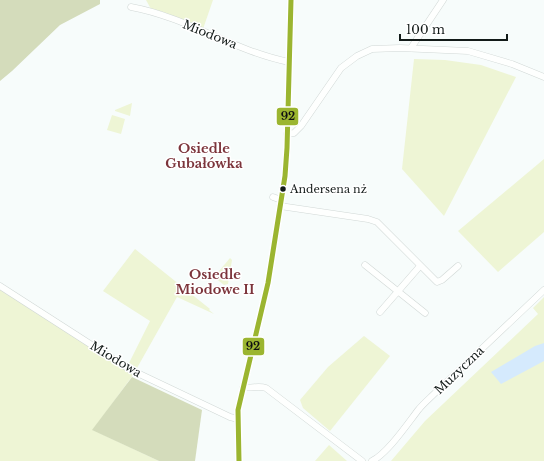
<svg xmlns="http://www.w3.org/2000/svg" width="544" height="461" viewBox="0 0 544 461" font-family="'Libre Baskerville',serif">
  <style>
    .green { fill: #eef5d5 }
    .forest { fill: #d4dcbb }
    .water { fill: #d5eafd }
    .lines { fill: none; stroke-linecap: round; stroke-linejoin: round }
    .street-casing { stroke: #d1d8d6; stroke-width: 7 }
    .street { stroke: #fefffe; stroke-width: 6 }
    .bus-1-casing { stroke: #fff; stroke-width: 8 }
    .bus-1 { stroke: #9bb530; stroke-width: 5 }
    .bus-dot { fill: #121a18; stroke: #fff; stroke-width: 1.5 }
    .labels { text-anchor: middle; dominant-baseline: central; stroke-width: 3; stroke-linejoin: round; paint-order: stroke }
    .bus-label { font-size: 11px; fill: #121a18; stroke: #fff; text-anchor: start }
    .street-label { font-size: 12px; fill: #121a18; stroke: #fff }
    .neighbourhood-label { font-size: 13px; font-weight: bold; fill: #7c343b; stroke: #fff }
    .line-badge { stroke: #fff; stroke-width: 1.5 }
    .pale-badge-label { font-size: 11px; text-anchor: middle; font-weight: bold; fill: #111 }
  </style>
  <rect width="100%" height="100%" fill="#f7fcfb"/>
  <!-- green -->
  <g class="green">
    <path d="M 146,0 L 213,0 L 203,29 L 160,11 L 151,9 Z"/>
    <path d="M 414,59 L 445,60 L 481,65 L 516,77 L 444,216 L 402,169 Z"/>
    <path d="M 132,103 L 130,116 L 115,111 L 115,110 Z"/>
    <path d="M 112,115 L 125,119 L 121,134 L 107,130 Z"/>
    <path d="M 544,159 L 544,232 L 498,272 L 458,231 Z"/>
    <path d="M 135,249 L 210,309 L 209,310 L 214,314 L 177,297 L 137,368 L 129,363 L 150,321 L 103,291 Z"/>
    <path d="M 230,258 L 232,260 L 228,284 L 224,285 L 214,277 Z"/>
    <path d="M 0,289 L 133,375 L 93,430 L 159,461 L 0,461 Z"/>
    <path d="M 544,297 L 544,461 L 391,461 L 425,421 L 538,314 L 533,308 Z"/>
    <path d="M 364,336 L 390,356 L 330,431 L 303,408 L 300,400 L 328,367 Z"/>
    <path d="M 329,445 L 347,461 L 315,461 Z"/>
  </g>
  <!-- forest -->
  <g class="forest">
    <path d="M 0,0 L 100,0 L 100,4 L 60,25 L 12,71 L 0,81 Z"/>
    <path d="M 132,377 L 202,410 L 195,461 L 159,461 L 92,430 Z"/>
  </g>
  <!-- water -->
  <path class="water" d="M 544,343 L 544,361 L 501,384 L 491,372 L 535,346 Z"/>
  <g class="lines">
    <defs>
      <g id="street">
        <path d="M 131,7 C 186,17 234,51 289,62"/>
        <path d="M 411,48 L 443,0"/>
        <path d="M 287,134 L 294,133 L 301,126 L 341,68 L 357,56 L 372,49 L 400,48 L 468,51 L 512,64 L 544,77"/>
        <path d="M 273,197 L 281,200"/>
        <path d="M 280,206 L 368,219 L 377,222 L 437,282 L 442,280 L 458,266"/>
        <path d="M 365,265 L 425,313"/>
        <path d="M 0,286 L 129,369 L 230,417 L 238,419"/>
        <path d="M 380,312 L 420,266"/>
        <path d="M 243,387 C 251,389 258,385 266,388 L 362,461"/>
        <path d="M 239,461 L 238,410 L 268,283 L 285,176 L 287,148 L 291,0"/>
        <path d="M 372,461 C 388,453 408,423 419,409 C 424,403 430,398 435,393 L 544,290"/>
      </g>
    </defs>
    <!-- street casing -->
    <use href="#street" class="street-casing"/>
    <!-- street -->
    <use href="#street" class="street"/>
    <defs>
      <path id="bus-1" d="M 239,461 L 238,410 L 268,283 L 285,176 L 287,148 L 291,0"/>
    </defs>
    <!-- bus-1 casing -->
    <use href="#bus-1" class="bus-1-casing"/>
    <!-- bus-1 -->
    <use href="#bus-1" class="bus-1"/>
  </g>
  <!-- markers -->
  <circle class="bus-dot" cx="283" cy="189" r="3.5"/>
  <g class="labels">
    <!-- bus labels -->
    <g class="bus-label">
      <text x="290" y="189">Andersena nż</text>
    </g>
    <!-- street labels -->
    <g class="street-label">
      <text transform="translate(210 34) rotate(22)">Miodowa</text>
      <text transform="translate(116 359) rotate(31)">Miodowa</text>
      <text transform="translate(459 370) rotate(-44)">Muzyczna</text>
    </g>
    <!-- neighbourhood labels -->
    <g class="neighbourhood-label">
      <text x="204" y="148">Osiedle<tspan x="204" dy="15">Gubałówka</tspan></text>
      <text x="215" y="274">Osiedle<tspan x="215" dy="15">Miodowe II</tspan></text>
    </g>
  </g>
  <g class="line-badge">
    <rect x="276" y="107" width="23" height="19" rx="4" fill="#9bb530"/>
    <rect x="242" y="337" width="23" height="19" rx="4" fill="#9bb530"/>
  </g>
  <g class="pale-badge-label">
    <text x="288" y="120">92</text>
    <text x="253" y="350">92</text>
  </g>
  <!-- scale -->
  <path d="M400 34v6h107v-6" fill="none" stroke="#121a18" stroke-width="2"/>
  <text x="406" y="34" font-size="12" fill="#121a18" stroke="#ffffff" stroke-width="3" paint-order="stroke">100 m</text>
</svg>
